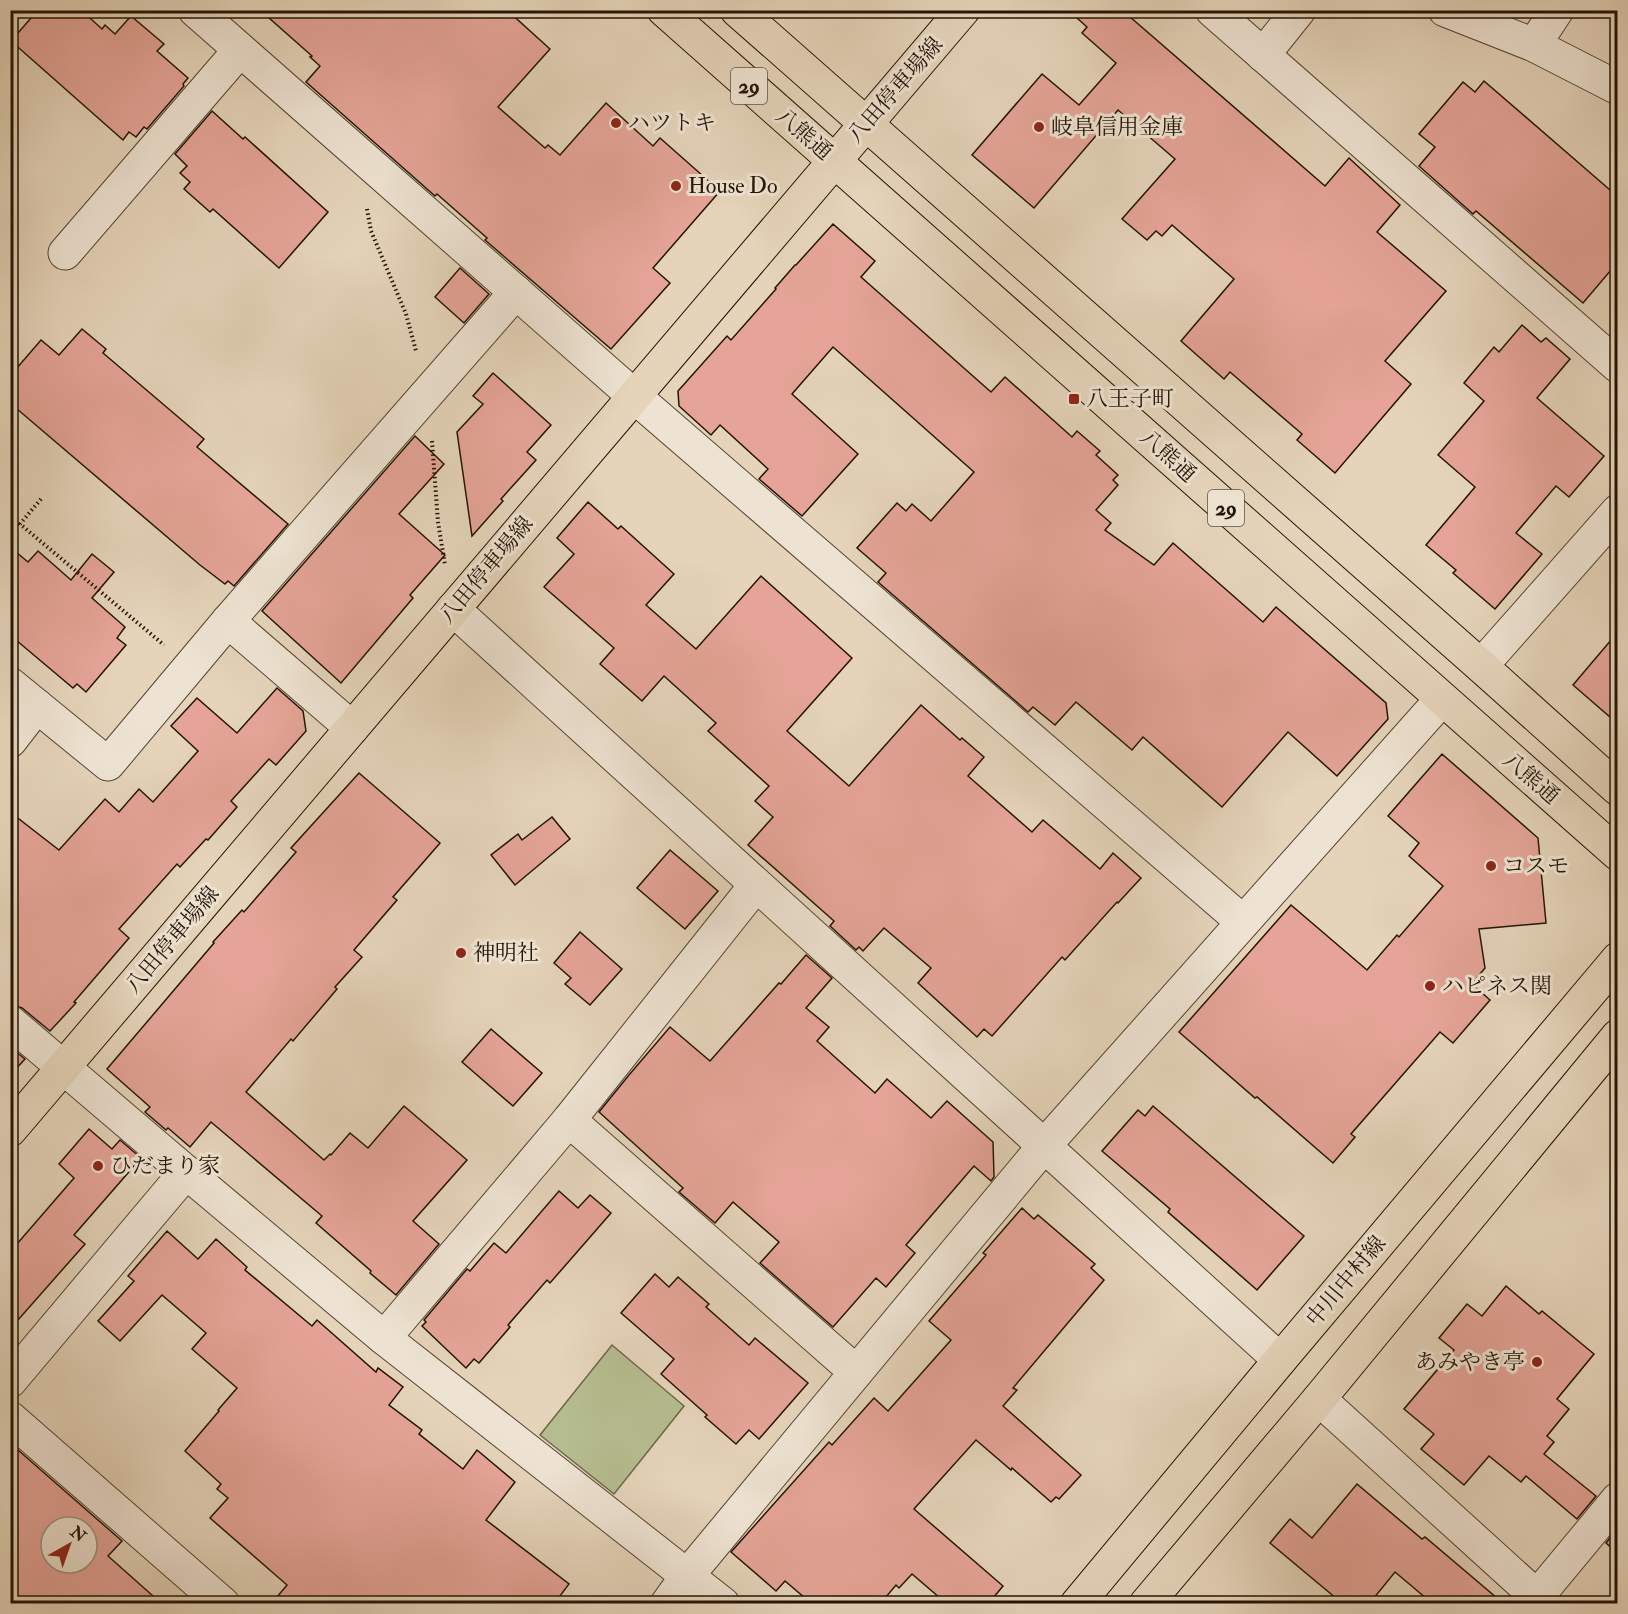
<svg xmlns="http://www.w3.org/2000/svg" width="1628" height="1614" viewBox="0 0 1628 1614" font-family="'IM FELL Double Pica','Noto Serif JP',serif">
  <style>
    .green { fill: #b5bd90; stroke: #6c684a; stroke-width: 1.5 }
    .building { fill: #e5a497; stroke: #231404; stroke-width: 1.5; fill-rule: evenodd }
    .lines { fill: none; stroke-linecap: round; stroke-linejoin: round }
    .minor-casing { stroke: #544432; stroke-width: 35 }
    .major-casing { stroke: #231404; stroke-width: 35 }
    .path { stroke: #231404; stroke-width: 4; stroke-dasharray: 1.5 3; stroke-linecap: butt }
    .minor { stroke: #eee3d2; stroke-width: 33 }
    .major { stroke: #e5d4ba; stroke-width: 33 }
    .poi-dot { fill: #8f2418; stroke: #eee3d2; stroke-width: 2 }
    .labels { text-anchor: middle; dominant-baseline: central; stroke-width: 6; stroke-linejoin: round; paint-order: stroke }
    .shield { fill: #eee3d2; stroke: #605242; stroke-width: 1.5 }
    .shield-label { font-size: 21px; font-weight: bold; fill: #231404 }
    .street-label { font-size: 22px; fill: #231404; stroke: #eee3d2 }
    .poi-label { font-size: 22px; fill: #231404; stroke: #eee3d2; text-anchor: start }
  </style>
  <rect width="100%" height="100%" fill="#e5d4ba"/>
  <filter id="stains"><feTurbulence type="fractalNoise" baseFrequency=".00333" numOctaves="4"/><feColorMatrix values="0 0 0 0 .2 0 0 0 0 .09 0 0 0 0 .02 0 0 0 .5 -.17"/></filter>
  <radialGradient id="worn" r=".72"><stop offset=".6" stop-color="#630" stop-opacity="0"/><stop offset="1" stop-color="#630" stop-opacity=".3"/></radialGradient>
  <!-- green -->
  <path class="green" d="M 612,1345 L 684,1406 L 614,1494 L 540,1435 Z"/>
  <!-- building -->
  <g class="building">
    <path d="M 38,10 L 81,10 L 102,29 L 105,25 L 115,34 L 131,16 L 164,44 L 157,51 L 188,78 L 183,84 L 184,86 L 147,129 L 144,127 L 136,137 L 129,132 L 123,140 L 11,41 Z"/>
    <path d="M 260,10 L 507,10 L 550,49 L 498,107 L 545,148 L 548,145 L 560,155 L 606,103 L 653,146 L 660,138 L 720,191 L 653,268 L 670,283 L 611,349 L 485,240 L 487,238 L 437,194 L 435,196 L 306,82 L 320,66 L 310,57 L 312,56 Z"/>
    <path d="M 1068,10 L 1122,10 L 1325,186 L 1349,158 L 1400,205 L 1377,232 L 1446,291 L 1385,361 L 1411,384 L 1335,473 L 1297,440 L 1302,434 L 1230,372 L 1224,379 L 1181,341 L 1234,279 L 1172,225 L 1162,236 L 1156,231 L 1147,240 L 1122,219 L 1175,159 L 1118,110 L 1034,208 L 972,155 L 1042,74 L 1079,105 L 1116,63 L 1082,33 L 1087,27 Z"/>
    <path d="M 1484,81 L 1617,196 L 1617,263 L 1583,303 L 1476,211 L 1473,214 L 1419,166 L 1435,147 L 1419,134 L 1463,82 L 1475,92 Z"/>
    <path d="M 212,111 L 243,139 L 245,137 L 328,212 L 279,268 L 213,209 L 210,212 L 184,189 L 190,182 L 180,173 L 187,166 L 175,154 Z"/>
    <path d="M 833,224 L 875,261 L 861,277 L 991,392 L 1005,377 L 1072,437 L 1077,431 L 1100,451 L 1096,455 L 1118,475 L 1113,480 L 1118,485 L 1096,510 L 1111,523 L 1105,530 L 1154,565 L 1173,543 L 1263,622 L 1276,607 L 1386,703 L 1388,719 L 1337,776 L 1288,732 L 1222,807 L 1143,737 L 1132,750 L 1076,702 L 1055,725 L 1033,707 L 1028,712 L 878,582 L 886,573 L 857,548 L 897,503 L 906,511 L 912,504 L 931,521 L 974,472 L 833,347 L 792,394 L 858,454 L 802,516 L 759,479 L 768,469 L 720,425 L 711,435 L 679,406 L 678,391 L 727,336 L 731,340 L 776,289 L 775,288 L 795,265 L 796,265 Z"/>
    <path d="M 460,268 L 489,294 L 464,323 L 435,297 Z"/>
    <path d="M 1522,325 L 1541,342 L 1546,338 L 1570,359 L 1537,398 L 1604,456 L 1569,497 L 1556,486 L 1516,533 L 1542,554 L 1495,609 L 1453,573 L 1456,570 L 1426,545 L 1475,487 L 1438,455 L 1484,401 L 1464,383 L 1494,347 L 1499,352 Z"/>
    <path d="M 82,329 L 106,349 L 103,353 L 204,439 L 197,447 L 288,524 L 234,586 L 228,581 L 225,584 L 200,565 L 10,403 L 10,376 L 41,340 L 59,355 Z"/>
    <path d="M 493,373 L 551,425 L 527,452 L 536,460 L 501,499 L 503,501 L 472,536 L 457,432 L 483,404 L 473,396 Z"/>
    <path d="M 415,436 L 444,464 L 399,514 L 445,555 L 410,595 L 413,598 L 341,683 L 262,611 Z"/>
    <path d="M 588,502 L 618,529 L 621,526 L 674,574 L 646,605 L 696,649 L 761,576 L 852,658 L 787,731 L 849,786 L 921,705 L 960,740 L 962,738 L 984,757 L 968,776 L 1032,832 L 1043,820 L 1100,869 L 1113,853 L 1141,878 L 1118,903 L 1117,902 L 1065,960 L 1062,957 L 992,1036 L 984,1029 L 977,1037 L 918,983 L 931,968 L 884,928 L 863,951 L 859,947 L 856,950 L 830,926 L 834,921 L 748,845 L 773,817 L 755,801 L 769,786 L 708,731 L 716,723 L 664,676 L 642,701 L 600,664 L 614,648 L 544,587 L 574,554 L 557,538 Z"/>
    <path d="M 10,547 L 28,562 L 38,551 L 71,580 L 92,554 L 114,572 L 92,598 L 125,627 L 117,638 L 126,645 L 86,692 L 77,684 L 73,688 L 10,635 Z"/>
    <path d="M 1617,633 L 1617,723 L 1573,685 Z"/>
    <path d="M 277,688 L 303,711 L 306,731 L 276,765 L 269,759 L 231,801 L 237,807 L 208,840 L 206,839 L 180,867 L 177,864 L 119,929 L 129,938 L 74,1002 L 76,1003 L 50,1031 L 22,1008 L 10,1004 L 10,812 L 59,850 L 105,799 L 119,812 L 139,789 L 153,802 L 198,751 L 171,726 L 197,698 L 237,733 Z"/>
    <path d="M 1442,754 L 1538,838 L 1546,923 L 1479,929 L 1485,968 L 1472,984 L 1490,1000 L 1453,1043 L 1440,1032 L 1351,1134 L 1355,1137 L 1333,1163 L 1257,1097 L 1255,1098 L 1179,1032 L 1291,905 L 1367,970 L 1397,935 L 1399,937 L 1443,886 L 1409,856 L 1419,843 L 1388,816 Z"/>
    <path d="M 359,773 L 440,843 L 393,897 L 397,900 L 354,950 L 362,957 L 335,987 L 337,989 L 293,1041 L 291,1039 L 246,1092 L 324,1160 L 330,1154 L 331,1155 L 350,1133 L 368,1148 L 404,1106 L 467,1160 L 413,1221 L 439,1244 L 396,1295 L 370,1273 L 371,1271 L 316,1223 L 322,1216 L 211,1122 L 190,1147 L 168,1128 L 166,1130 L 145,1112 L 150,1107 L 107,1069 L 214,943 L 213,942 L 242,910 L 244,912 L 296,852 L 291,848 Z"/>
    <path d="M 552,817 L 570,839 L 515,885 L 491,855 L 518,834 L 522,840 Z"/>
    <path d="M 670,850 L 718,891 L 685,929 L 637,888 Z"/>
    <path d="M 580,932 L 622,969 L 590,1005 L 565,984 L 571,978 L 554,963 Z"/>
    <path d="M 806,955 L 832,978 L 806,1008 L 829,1027 L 817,1041 L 875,1093 L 887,1079 L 931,1118 L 947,1101 L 993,1142 L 994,1177 L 991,1181 L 974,1166 L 906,1245 L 915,1253 L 886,1287 L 876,1278 L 833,1327 L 760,1263 L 779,1242 L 733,1202 L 715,1223 L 679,1192 L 683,1188 L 599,1112 L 629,1075 L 670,1027 L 710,1061 L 779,983 L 781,984 Z"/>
    <path d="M 491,1029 L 542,1073 L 513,1106 L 462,1062 Z"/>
    <path d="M 10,1047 L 25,1059 L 10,1075 Z"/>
    <path d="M 1153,1106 L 1304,1236 L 1257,1290 L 1168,1212 L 1170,1209 L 1102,1151 L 1138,1110 L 1145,1116 Z"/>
    <path d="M 89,1129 L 112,1149 L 120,1140 L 141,1158 L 74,1235 L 85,1244 L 10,1329 L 10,1252 L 74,1178 L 59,1164 Z"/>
    <path d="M 559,1191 L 578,1208 L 590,1195 L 611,1213 L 550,1283 L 547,1280 L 508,1325 L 510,1327 L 479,1363 L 474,1359 L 466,1368 L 422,1326 L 426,1322 L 424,1320 L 467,1269 L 470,1271 L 494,1243 L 506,1253 Z"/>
    <path d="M 1022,1208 L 1034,1219 L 1038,1215 L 1095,1264 L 1091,1268 L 1104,1280 L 1013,1388 L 1017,1390 L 1003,1406 L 1081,1475 L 1059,1499 L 1056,1497 L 1051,1502 L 1012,1468 L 1011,1470 L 976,1440 L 914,1509 L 1003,1586 L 988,1604 L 947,1604 L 912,1574 L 899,1588 L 896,1585 L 880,1604 L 812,1604 L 785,1581 L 776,1591 L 731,1552 L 829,1442 L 832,1445 L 874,1398 L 888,1411 L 951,1340 L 929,1321 L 986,1255 L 983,1253 Z"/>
    <path d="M 167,1231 L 198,1259 L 216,1239 L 247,1267 L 245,1270 L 312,1326 L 317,1320 L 376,1372 L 378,1368 L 403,1387 L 389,1405 L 422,1430 L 419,1434 L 463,1469 L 477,1450 L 515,1482 L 486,1520 L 569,1584 L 554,1604 L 271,1604 L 287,1585 L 210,1518 L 228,1498 L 217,1489 L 221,1484 L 185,1451 L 219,1411 L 218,1410 L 237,1388 L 192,1349 L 206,1333 L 162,1295 L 120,1341 L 98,1321 L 134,1281 L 128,1276 Z"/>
    <path d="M 655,1274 L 669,1287 L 678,1277 L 709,1304 L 706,1307 L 749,1345 L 755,1338 L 808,1383 L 759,1439 L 749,1430 L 736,1444 L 705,1417 L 707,1415 L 661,1374 L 674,1359 L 621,1313 Z"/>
    <path d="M 1506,1286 L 1539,1314 L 1542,1311 L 1594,1354 L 1557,1399 L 1569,1409 L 1547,1436 L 1554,1442 L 1544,1454 L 1596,1496 L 1577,1519 L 1526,1476 L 1521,1482 L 1489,1456 L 1464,1485 L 1421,1449 L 1434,1434 L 1404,1409 L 1454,1350 L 1439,1338 L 1467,1304 L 1482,1316 Z"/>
    <path d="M 10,1443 L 122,1541 L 108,1556 L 162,1604 L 10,1604 ZM 51,1527 L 87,1527 L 87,1563 L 51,1563 Z"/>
    <path d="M 1357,1484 L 1422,1539 L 1425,1537 L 1504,1604 L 1433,1604 L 1395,1572 L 1369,1604 L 1343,1604 L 1270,1543 L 1290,1519 L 1312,1538 Z"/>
    <path d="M 1617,1529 L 1617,1553 L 1606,1543 Z"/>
  </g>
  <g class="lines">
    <defs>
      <g id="minor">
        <path d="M 195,10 L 634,396 L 1243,922"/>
        <path d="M 1212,10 L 1618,366"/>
        <path d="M 1445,10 L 1534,45 L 1618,88"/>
        <path d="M 1534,45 L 1557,10"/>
        <path d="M 1263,55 L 1299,10"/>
        <path d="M 65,253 L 240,50"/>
        <path d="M 453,609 L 1280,1360"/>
        <path d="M 228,621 L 352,728"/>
        <path d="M 1481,666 L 1618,511"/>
        <path d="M 10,684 L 108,764 L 228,621 L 516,292"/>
        <path d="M 10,741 L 37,706"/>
        <path d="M 10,1022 L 186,1172 L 384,1338 L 723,1604"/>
        <path d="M 569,1120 L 856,1372"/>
        <path d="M 384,1338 L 569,1120 L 756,885"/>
        <path d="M 10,1381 L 186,1172"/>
        <path d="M 1319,1399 L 1545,1604"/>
        <path d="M 10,1418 L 223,1604"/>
        <path d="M 667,1604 L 687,1576 L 1044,1146 L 1442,699"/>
        <path d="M 1531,1604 L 1618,1499"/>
      </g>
      <g id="major">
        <path d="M 664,10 L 1618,854"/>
        <path d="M 737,10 L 1481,666 L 1618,789"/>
        <path d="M 10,1130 L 963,10"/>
        <path d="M 1077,1604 L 1280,1360 L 1618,959"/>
        <path d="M 1146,1604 L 1319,1399 L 1618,1036"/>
      </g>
    </defs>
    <!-- minor casing -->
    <use href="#minor" class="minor-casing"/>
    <!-- major casing -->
    <use href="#major" class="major-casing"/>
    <!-- path -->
    <g class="path">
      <path d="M 367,209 L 371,231 L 406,314 L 416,351"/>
      <path d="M 432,441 L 438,522 L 445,565"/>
      <path d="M 41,499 L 20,524 L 164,645"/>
    </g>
    <!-- minor -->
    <use href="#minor" class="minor"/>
    <!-- major -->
    <use href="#major" class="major"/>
  </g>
  <!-- markers -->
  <g class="poi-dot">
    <circle cx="616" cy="123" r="6"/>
    <circle cx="1039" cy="127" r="6"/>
    <circle cx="676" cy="186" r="6"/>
    <rect x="1068" y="393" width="12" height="12" rx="3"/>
    <circle cx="1491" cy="866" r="6"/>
    <circle cx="461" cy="953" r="6"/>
    <circle cx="1430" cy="986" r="6"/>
    <circle cx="98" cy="1166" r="6"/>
    <circle cx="1537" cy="1362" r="6"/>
  </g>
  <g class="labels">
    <!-- shield labels -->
    <g class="shield">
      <rect x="731" y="68" width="36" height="36" rx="4.5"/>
      <rect x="1208" y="490" width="36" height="36" rx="4.5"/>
    </g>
    <g class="shield-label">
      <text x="749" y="86">29</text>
      <text x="1226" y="508">29</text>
    </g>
    <!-- street labels -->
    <g class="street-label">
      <text transform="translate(895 90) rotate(-49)">八田停車場線</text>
      <text transform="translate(804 134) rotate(41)">八熊通</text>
      <text transform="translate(1168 456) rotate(42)">八熊通</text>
      <text transform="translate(486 570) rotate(-50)">八田停車場線</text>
      <text transform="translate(1531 778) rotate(41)">八熊通</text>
      <text transform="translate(172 940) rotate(-50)">八田停車場線</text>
      <text transform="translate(1346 1281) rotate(-50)">中川中村線</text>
    </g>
    <!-- poi labels -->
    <g class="poi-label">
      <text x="628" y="123">ハツトキ</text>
      <text x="1051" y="127">岐阜信用金庫</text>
      <text x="688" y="186">House Do</text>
      <text x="1086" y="399">八王子町</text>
      <text x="1503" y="866">コスモ</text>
      <text x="473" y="953">神明社</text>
      <text x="1442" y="986">ハピネス関</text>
      <text x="110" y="1166">ひだまり家</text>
      <text x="1525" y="1362" text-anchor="end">あみやき亭</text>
    </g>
  </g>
  <!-- margin -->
  <rect width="1628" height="1614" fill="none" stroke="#e5d4ba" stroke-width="36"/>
  <rect x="12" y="12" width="1604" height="1590" fill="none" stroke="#231404" stroke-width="3"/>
  <rect x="18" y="18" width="1592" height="1578" fill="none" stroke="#231404" stroke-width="1.5"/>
  <!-- north arrow -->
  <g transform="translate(69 1545) rotate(40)"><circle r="28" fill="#eee3d2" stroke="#9d9080" stroke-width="1.5"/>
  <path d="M0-4.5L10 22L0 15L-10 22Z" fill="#8f2418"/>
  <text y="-9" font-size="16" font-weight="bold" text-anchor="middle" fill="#231404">N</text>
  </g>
  <rect width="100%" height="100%" filter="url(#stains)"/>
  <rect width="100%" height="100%" fill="url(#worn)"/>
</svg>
